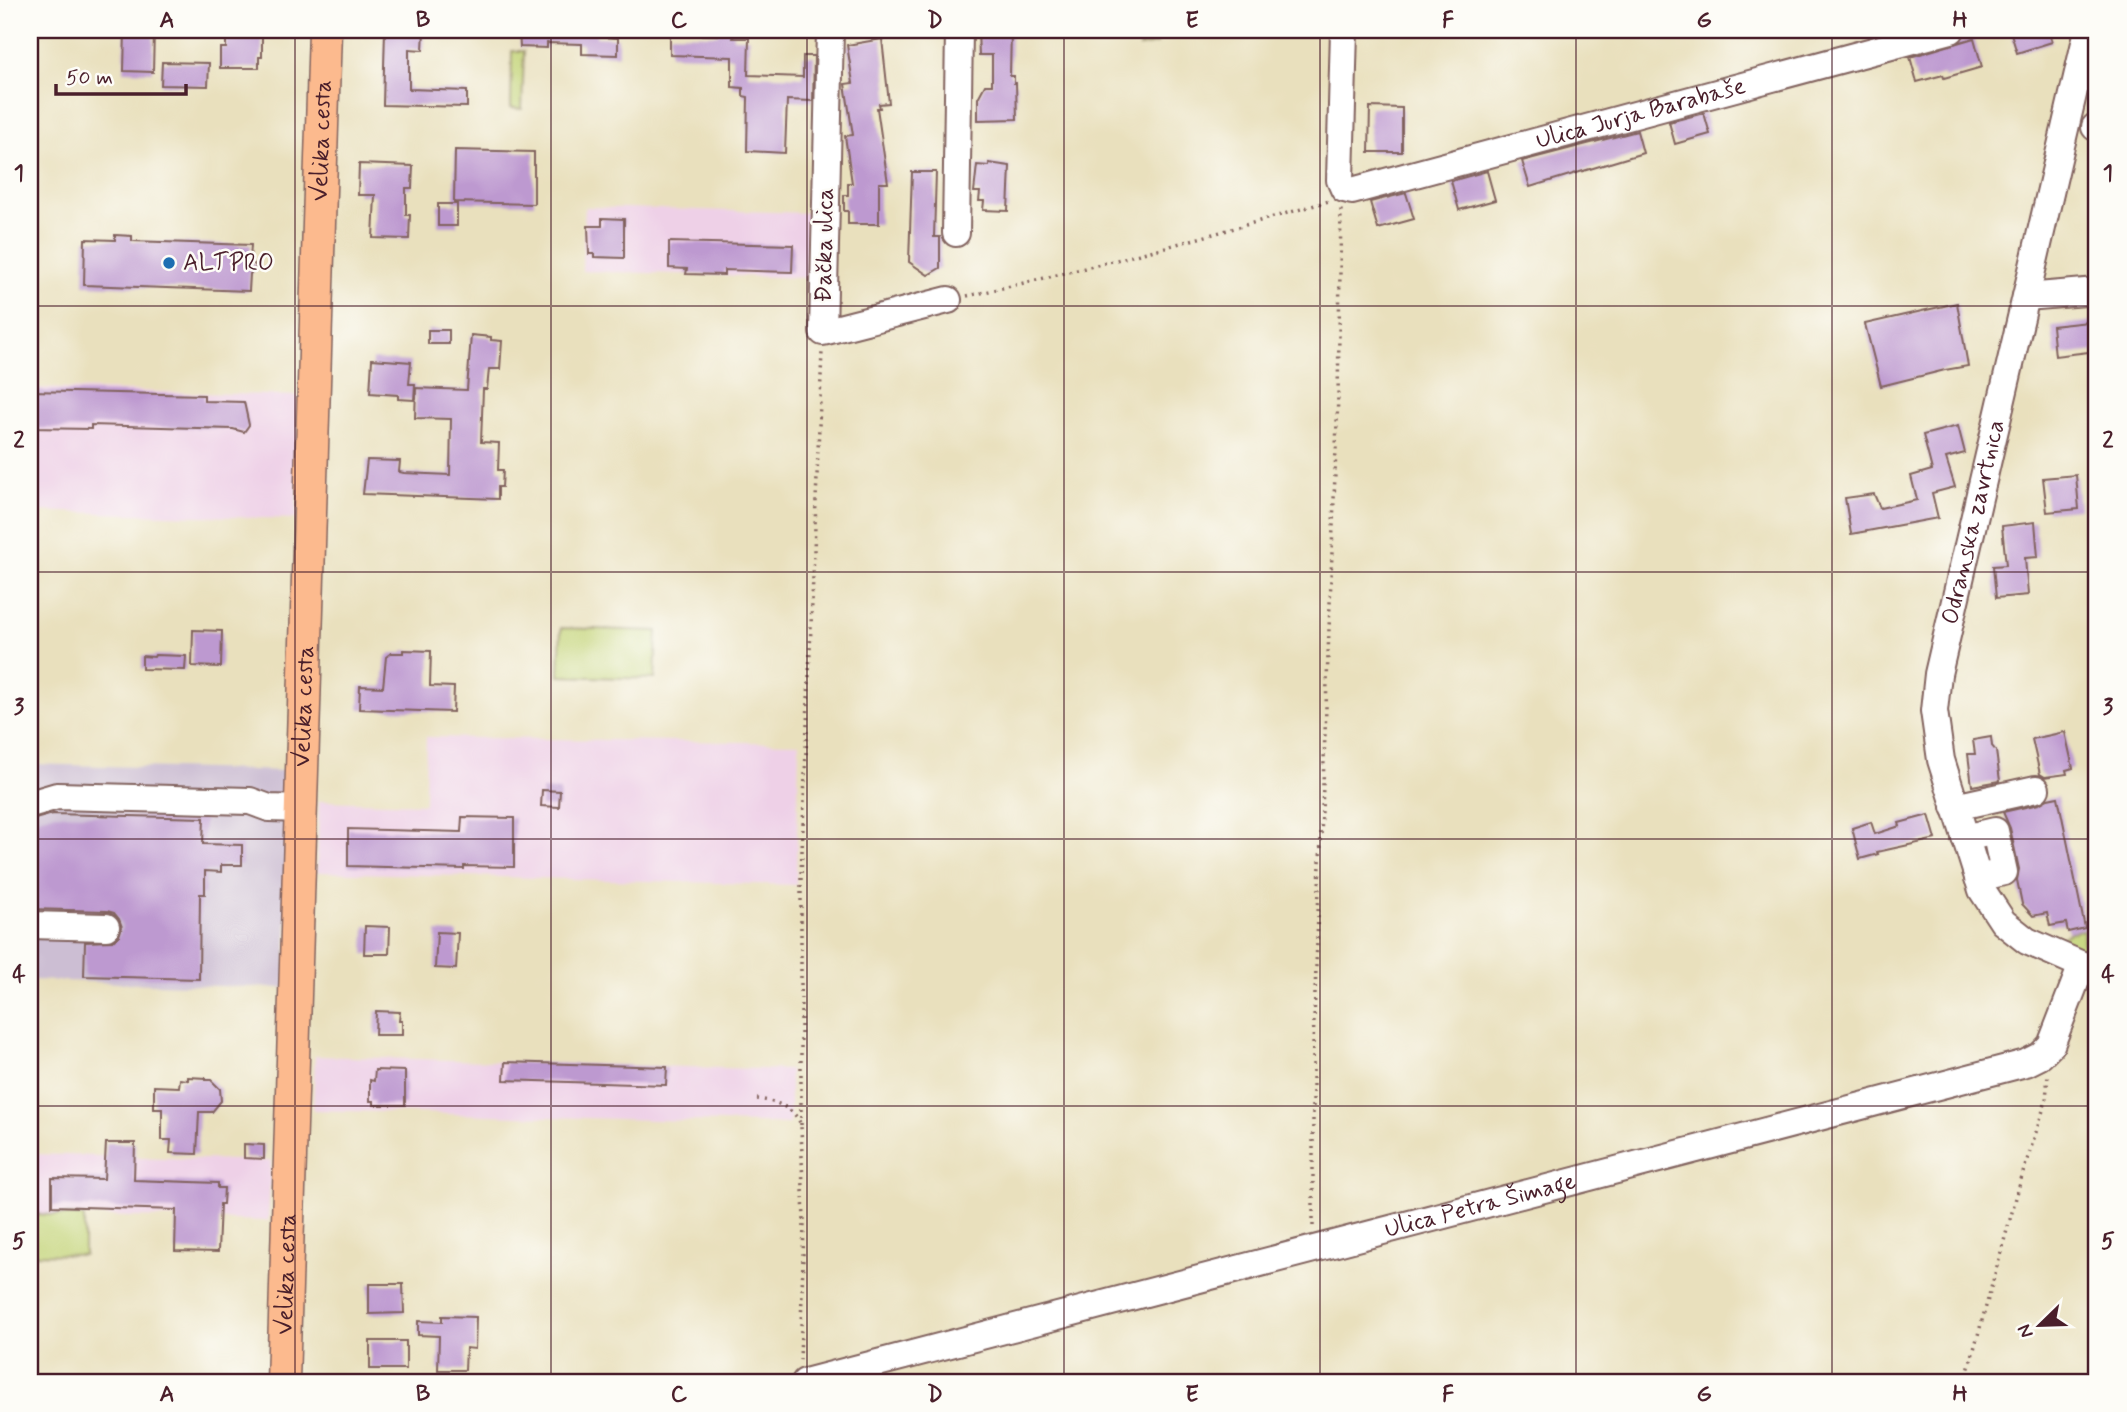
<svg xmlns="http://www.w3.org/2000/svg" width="2127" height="1412" viewBox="0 0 2127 1412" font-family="Mynerve,sans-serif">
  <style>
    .built { fill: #eed0e7 }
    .industrial { fill: #ccbed3 }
    .green { fill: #c2d376; stroke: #867950; stroke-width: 2 }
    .building { fill: #bd99d0 }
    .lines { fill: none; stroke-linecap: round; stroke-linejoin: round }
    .minor-casing { stroke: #82635e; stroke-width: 30 }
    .major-casing { stroke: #82635e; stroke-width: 35 }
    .path { stroke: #82635e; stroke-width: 3.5; stroke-dasharray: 2 5; stroke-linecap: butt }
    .minor { stroke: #fff; stroke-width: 26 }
    .major { stroke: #fcba8e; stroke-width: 32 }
    .grid { fill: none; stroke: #4a1f2b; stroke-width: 2; stroke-opacity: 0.55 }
    .poi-dot { fill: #1f6fb2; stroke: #fdfcf7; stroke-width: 2.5 }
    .labels { text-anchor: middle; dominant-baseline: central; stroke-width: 5; stroke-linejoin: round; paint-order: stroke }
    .street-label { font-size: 24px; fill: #4a1f2b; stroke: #fdfcf7 }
    .poi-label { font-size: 24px; fill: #4a1f2b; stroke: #fdfcf7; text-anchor: start }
    .neatline { fill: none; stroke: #4a1f2b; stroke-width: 2.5 }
    .grid-label { font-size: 23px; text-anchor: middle; font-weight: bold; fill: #4a1f2b }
  </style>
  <rect width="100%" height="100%" fill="#fdfcf7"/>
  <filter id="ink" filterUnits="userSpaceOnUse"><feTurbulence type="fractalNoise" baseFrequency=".0143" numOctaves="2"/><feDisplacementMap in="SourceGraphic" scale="14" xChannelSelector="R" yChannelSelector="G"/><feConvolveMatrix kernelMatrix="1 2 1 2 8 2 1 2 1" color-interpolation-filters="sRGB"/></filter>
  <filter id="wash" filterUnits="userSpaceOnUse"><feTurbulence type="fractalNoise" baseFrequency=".00686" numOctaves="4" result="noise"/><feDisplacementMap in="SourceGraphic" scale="28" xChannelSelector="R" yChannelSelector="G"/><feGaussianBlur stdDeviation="1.57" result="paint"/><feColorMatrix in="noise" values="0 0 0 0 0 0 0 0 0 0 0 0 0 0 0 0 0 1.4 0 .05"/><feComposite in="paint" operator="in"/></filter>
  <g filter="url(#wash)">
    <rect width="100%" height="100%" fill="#e9e0bd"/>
    <!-- built -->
    <g class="built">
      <path d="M 585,207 L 811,213 L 808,278 L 582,271 Z"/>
      <path d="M 30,388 L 298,396 L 296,519 L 30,511 Z"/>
      <path d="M 426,737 L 799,743 L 796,885 L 317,872 L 319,801 L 425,804 Z"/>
      <path d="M 315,1056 L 790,1070 L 790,1124 L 313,1110 Z"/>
      <path d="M 30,1154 L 271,1161 L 268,1221 L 30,1214 Z"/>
    </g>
    <!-- industrial -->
    <path class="industrial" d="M 30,764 L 288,771 L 286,988 L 30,980 Z"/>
    <!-- green -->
    <g class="green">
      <path d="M 1141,30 L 1160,30 L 1156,44 L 1140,47 Z"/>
      <path d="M 512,51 L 524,51 L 522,109 L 511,108 Z"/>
      <path d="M 561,628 L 657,631 L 655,679 L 559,676 Z"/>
      <path d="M 2083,930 L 2084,950 L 2055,942 L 2071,932 Z"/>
      <path d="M 30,1214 L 84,1216 L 84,1255 L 30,1254 Z"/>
    </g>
    <g id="blocks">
      <!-- building -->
      <g class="building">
        <path d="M 125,30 L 154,30 L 153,72 L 124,71 Z"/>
        <path d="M 385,30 L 424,30 L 423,50 L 409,49 L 409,89 L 467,91 L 467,107 L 383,105 Z"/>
        <path d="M 519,30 L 597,30 L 596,37 L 618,38 L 618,55 L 582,54 L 582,44 L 547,43 L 547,48 L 520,47 Z"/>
        <path d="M 718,30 L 734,30 L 733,38 L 749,38 L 748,75 L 803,77 L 803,56 L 814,56 L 813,101 L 787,100 L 785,153 L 747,151 L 748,97 L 743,96 L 743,88 L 732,87 L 732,57 L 670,55 L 670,34 L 718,35 Z"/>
        <path d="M 978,30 L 1011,30 L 1010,76 L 1014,76 L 1014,83 L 1016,83 L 1017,119 L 978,120 L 978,98 L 985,85 L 992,85 L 992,55 L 979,55 Z"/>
        <path d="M 2010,30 L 2048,30 L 2052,42 L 2017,53 Z"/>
        <path d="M 226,31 L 262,32 L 262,57 L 259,57 L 259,68 L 220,68 L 220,48 L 226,48 Z"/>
        <path d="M 1974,38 L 1982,67 L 1944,78 L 1943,75 L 1917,82 L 1910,57 Z"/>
        <path d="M 882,39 L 889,103 L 879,104 L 880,108 L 877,108 L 888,183 L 879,183 L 879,224 L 848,224 L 848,211 L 844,211 L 844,195 L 848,195 L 848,183 L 852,183 L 845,136 L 853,135 L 845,84 L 853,83 L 847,45 Z"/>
        <path d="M 162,62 L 209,63 L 208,86 L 161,85 Z"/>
        <path d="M 1370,107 L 1402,108 L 1402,152 L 1369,152 Z"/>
        <path d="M 1704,113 L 1710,134 L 1675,144 L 1669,122 Z"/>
        <path d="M 1637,131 L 1643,153 L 1530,187 L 1522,161 Z"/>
        <path d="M 455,150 L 534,152 L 534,204 L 454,202 Z"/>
        <path d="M 989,163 L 1010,166 L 1008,211 L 983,210 L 984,201 L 979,201 L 980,192 L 974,192 L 977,165 L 989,166 Z"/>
        <path d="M 359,164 L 413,166 L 412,188 L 406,188 L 406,215 L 410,215 L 409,239 L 373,238 L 375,195 L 358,195 Z"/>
        <path d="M 1487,171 L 1495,200 L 1459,210 L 1451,181 Z"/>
        <path d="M 912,172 L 936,172 L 934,237 L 940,237 L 940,268 L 928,275 L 909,262 Z"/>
        <path d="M 1406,193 L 1414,219 L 1378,229 L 1370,202 Z"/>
        <rect x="438" y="204" width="19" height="22"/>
        <path d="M 602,218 L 624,219 L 624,258 L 594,257 L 594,254 L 589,254 L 588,226 L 602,226 Z"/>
        <path d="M 115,235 L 132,236 L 132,241 L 251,245 L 250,260 L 257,267 L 250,274 L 249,291 L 84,285 L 85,239 L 115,240 Z"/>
        <path d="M 669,242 L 793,245 L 792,272 L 724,270 L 724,275 L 686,274 L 687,269 L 669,268 Z"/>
        <path d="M 1957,303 L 1968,366 L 1945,370 L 1881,386 L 1865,324 Z"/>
        <path d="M 2097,321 L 2097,351 L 2055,356 L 2052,326 Z"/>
        <rect x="428" y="330" width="21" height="14"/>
        <path d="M 471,335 L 491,337 L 491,340 L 502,341 L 500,369 L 489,369 L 487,389 L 483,389 L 481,442 L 499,443 L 498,470 L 503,470 L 502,487 L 498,487 L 498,499 L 363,494 L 367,460 L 400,461 L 399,472 L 404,473 L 450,475 L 451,419 L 415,418 L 416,388 L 467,390 Z"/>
        <path d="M 372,359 L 411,362 L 409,384 L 415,384 L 414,400 L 398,399 L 398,395 L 370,393 Z"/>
        <path d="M 30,391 L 204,395 L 204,401 L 244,402 L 249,425 L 244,432 L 233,429 L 91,425 L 91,429 L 30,428 Z"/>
        <path d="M 1958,426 L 1965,453 L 1946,458 L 1955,487 L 1932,493 L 1938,518 L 1851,534 L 1845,498 L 1874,494 L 1880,508 L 1917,500 L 1911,476 L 1932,470 L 1923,435 Z"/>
        <path d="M 2076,475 L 2079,509 L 2047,512 L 2043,478 Z"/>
        <path d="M 2035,522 L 2038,557 L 2025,558 L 2028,595 L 1996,598 L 1993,566 L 2006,565 L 2002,526 Z"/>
        <path d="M 193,630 L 222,631 L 221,667 L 192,666 Z"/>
        <path d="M 403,650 L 431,651 L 430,686 L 454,687 L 453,712 L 359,709 L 360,686 L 383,687 L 386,657 L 391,653 L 403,653 Z"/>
        <path d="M 155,655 L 186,656 L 185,670 L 142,669 L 142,656 L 154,657 Z"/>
        <path d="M 2065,732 L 2073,768 L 2066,770 L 2067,774 L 2045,777 L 2040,774 L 2032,739 Z"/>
        <path d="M 1991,737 L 1992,746 L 1996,751 L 2000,781 L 1972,786 L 1968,754 L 1975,754 L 1973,740 Z"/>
        <path d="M 542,790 L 560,791 L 559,807 L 541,806 Z"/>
        <path d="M 2058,797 L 2085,928 L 2068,932 L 2066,923 L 2050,926 L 2047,913 L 2033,916 L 2022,904 L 2017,880 L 2019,869 L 2010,828 L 2003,812 L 2039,804 L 2048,799 Z"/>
        <path d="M 53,814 L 204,818 L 203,844 L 242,845 L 242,865 L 221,865 L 221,872 L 205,871 L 205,894 L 200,894 L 199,979 L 84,976 L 85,942 L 113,941 L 119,936 L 122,927 L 119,919 L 114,913 L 107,911 L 30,909 L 30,839 L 35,839 L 35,819 Z"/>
        <path d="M 1929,815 L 1936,839 L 1877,852 L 1878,854 L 1860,859 L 1852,828 L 1871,822 L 1875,834 L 1900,826 L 1899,823 Z"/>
        <path d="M 462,817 L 514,818 L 514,867 L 464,866 L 464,869 L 348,866 L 348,829 L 461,832 Z"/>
        <path d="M 365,926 L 390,927 L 389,954 L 364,954 Z"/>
        <path d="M 437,932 L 458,933 L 456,969 L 435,968 Z"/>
        <path d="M 376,1011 L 400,1012 L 399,1021 L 402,1021 L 402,1035 L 375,1035 Z"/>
        <path d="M 505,1062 L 667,1067 L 666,1085 L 504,1080 Z"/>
        <path d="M 375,1070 L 405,1071 L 405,1105 L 374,1105 L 374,1101 L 370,1101 L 370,1080 L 374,1081 Z"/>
        <path d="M 188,1077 L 206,1078 L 206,1080 L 211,1080 L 220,1089 L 221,1101 L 212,1112 L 199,1112 L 197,1154 L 170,1153 L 171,1140 L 162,1140 L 162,1109 L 154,1109 L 154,1086 L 179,1087 L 180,1079 L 188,1080 Z"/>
        <path d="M 106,1143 L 135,1143 L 134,1180 L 218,1183 L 218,1188 L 224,1188 L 223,1204 L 220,1204 L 218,1252 L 175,1251 L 176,1210 L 52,1206 L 52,1178 L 104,1179 Z"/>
        <path d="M 244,1144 L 264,1145 L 264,1159 L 244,1158 Z"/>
        <path d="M 369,1284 L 403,1284 L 404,1313 L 369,1314 Z"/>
        <path d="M 442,1316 L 476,1317 L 475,1349 L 466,1348 L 465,1370 L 438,1370 L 439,1336 L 418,1335 L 418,1321 L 442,1322 Z"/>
        <rect x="370" y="1341" width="36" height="28"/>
      </g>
    </g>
  </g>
  <g filter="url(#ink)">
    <use href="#blocks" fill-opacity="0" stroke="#82635e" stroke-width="2"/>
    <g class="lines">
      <defs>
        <g id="minor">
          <path d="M 830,30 L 823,332 L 948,300"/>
          <path id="s1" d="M 1344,30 L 1340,180 L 1344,189 L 1352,191 L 1951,30"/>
          <path d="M 2095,127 L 2097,127"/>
          <path d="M 956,233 L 959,30"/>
          <path d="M 2026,297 L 2097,291"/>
          <path d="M 30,804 L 57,796 L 250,801 L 269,808 L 301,809"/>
          <path d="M 1955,807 L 2036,789"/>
          <path d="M 1965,838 L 1995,831 L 2004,872 L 1978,878"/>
          <path d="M 30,925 L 106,927"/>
          <path id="s2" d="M 2082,965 L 2027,941 L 2003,922 L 1982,890 L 1941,760 L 1934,711 L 1938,674 L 2088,30"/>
          <path id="s3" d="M 805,1382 L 2026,1063 L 2040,1056 L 2051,1045 L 2082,965"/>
        </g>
        <g id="major">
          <path id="s4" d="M 283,1382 L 325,30"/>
        </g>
      </defs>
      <!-- minor casing -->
      <use href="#minor" class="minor-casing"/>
      <!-- major casing -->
      <use href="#major" class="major-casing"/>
      <!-- path -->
      <g class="path">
        <path d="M 967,296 C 1089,269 1209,236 1329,201"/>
        <path d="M 757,1099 C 775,1101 794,1107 801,1125 L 804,1223 L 800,1363"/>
        <path d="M 801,1125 L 801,876 L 822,351"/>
        <path d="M 1313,1226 L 1313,1045 L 1338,396 L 1341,209"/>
        <path d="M 1965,1382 L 2022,1176 L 2046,1101 L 2048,1073"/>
      </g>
      <!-- minor -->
      <use href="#minor" class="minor"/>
      <!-- major -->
      <use href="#major" class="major"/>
    </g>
  </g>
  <!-- grid -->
  <path class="grid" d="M 295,30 L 295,1382M 551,30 L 551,1382M 807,30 L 807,1382M 1064,30 L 1064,1382M 1320,30 L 1320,1382M 1576,30 L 1576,1382M 1832,30 L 1832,1382M 30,306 L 2097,306M 30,572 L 2097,572M 30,839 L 2097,839M 30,1106 L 2097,1106"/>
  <!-- markers -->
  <circle class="poi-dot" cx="169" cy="263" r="7"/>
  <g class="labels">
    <!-- street labels -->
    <g class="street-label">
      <text stroke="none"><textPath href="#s1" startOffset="467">Ulica Jurja Barabaše</textPath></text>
      <text stroke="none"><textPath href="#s4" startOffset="1242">Velika cesta</textPath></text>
      <text transform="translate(825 245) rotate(-89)">Đačka ulica</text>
      <text stroke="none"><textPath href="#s2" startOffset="508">Odranska zavrtnica</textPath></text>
      <text stroke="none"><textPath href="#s4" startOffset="676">Velika cesta</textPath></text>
      <text stroke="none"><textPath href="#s3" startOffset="698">Ulica Petra Šimage</textPath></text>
      <text stroke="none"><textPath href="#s4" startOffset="108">Velika cesta</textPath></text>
    </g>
    <!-- poi labels -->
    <g class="poi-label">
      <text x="183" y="263">ALTPRO</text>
    </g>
  </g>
  <!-- margin -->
  <rect width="2127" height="1412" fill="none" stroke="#fdfcf7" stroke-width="77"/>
  <!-- north arrow -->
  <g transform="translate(2040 1325) rotate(247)" stroke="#fdfcf7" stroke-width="5" paint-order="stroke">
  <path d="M0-5L12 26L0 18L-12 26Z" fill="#4a1f2b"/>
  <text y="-10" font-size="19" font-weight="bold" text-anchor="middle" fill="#4a1f2b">N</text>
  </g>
  <!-- scale -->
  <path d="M56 84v10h130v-10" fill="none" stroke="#4a1f2b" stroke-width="3.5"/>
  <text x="66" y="84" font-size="21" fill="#4a1f2b" stroke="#fdfcf7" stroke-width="5" paint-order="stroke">50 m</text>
  <rect x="38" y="38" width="2050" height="1336" class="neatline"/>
  <g class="grid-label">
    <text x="167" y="27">A</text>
    <text x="423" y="27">B</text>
    <text x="679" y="27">C</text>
    <text x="935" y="27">D</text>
    <text x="1192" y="27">E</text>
    <text x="1448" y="27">F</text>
    <text x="1704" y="27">G</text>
    <text x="1960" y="27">H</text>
    <text x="19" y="180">1</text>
    <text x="2108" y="180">1</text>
    <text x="19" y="447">2</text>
    <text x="2108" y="447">2</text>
    <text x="19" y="714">3</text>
    <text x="2108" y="714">3</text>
    <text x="19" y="981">4</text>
    <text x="2108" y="981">4</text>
    <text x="19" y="1248">5</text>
    <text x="2108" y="1248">5</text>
    <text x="167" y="1401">A</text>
    <text x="423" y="1401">B</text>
    <text x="679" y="1401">C</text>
    <text x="935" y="1401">D</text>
    <text x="1192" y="1401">E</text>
    <text x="1448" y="1401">F</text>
    <text x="1704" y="1401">G</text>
    <text x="1960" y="1401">H</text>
  </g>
</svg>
